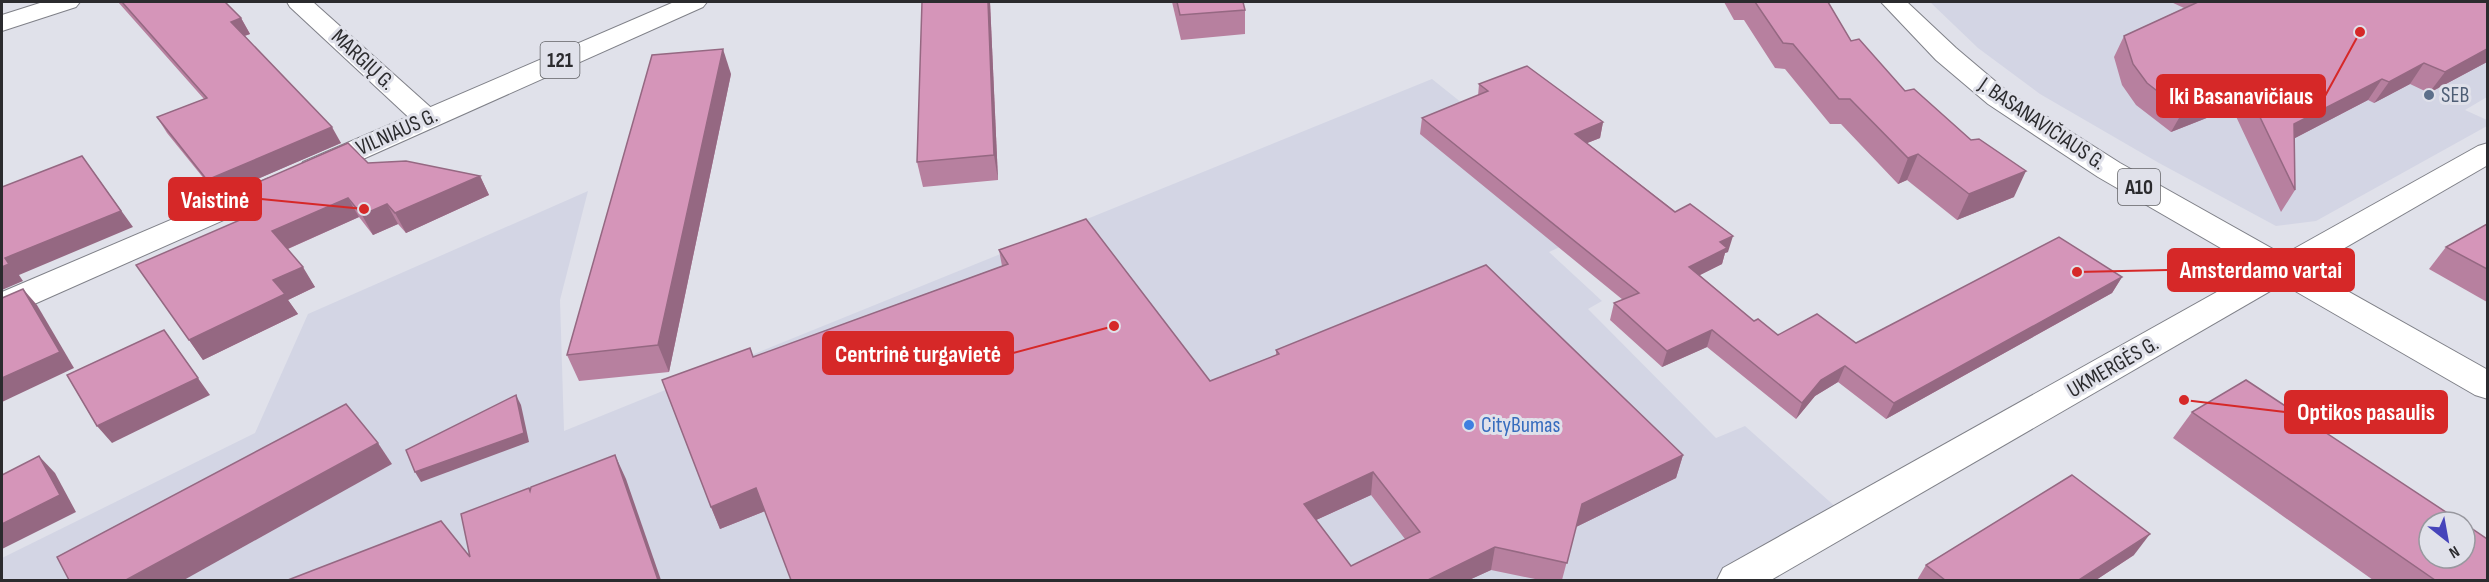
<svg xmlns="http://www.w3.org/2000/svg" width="2489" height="582" viewBox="0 0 2489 582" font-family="'Sofia Sans Condensed',sans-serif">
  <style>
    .built { fill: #d3d5e4 }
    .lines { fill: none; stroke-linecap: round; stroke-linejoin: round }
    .minor-casing { stroke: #7f8088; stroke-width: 2 }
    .primary-casing { stroke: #7f8088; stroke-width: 2 }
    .trunk-casing { stroke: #7f8088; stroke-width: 2 }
    .minor { fill: #fff; fill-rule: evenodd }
    .primary { fill: #fff; fill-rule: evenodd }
    .trunk { fill: #fff; fill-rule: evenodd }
    .wall { fill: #b7809f; fill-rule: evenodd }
    .shaded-wall { fill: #956882 }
    .building { fill: #d595b9; stroke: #956882; stroke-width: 1.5; fill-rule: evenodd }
    .service-dot { fill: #5c6f8a; stroke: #e0e1ea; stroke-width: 2 }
    .shop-dot { fill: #3f7fe0; stroke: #e0e1ea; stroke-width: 2 }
    .labels { text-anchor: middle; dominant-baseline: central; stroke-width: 6; stroke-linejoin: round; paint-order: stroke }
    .shield { fill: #e0e1ea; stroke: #616266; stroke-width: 1.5 }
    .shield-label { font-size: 21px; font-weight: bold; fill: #2b2b2e }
    .street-label { font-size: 22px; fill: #2b2b2e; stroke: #e0e1ea }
    .service-label { font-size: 22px; fill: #4e5e75; stroke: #e0e1ea; text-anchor: start }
    .shop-label { font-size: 22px; fill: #366cbe; stroke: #e0e1ea; text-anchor: start }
    .leader { fill: none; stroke: #d62828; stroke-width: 2 }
    .callout-dot { fill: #d62828; stroke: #e0e1ea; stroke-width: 2 }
    .callout { fill: #d62828; stroke: #d62828; stroke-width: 2 }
    .callout-label { font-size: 24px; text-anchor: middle; font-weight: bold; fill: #fff }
  </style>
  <rect width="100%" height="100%" fill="#e0e1ea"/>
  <!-- built -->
  <g class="built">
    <path d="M 1930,2 L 2487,2 L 2487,97 L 2465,110 L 2487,120 L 2487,126 L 2316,221 L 2276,226 L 2159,163 L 2040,94 L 1978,48 Z"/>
    <path d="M 1432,79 L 1612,223 L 1549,252 L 1602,301 L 1588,309 L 1716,438 L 1745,426 L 1848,518 L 1737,580 L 2,580 L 2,558 L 255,433 L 308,314 L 588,191 L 560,300 L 564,431 Z"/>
  </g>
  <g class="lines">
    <defs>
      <g id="minor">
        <path d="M 43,2 L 80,2 L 76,7 L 2,31 L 2,15 Z"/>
        <path d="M 287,2 L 313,2 L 437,113 L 441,119 L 437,125 L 427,128 L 417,125 L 290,7 Z"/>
        <path d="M 2488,143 L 2488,165 L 1771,580 L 1717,580 L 1723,568 L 2478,146 Z"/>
      </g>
      <g id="primary">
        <path d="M 674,2 L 707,2 L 703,7 L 325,176 L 314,178 L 303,176 L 299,169 L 303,162 Z"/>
        <path d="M 269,178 L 280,181 L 284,188 L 280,195 L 14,313 L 2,316 L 2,292 Z"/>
      </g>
      <path id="trunk" d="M 1881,2 L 1907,2 L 1956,48 L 2008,92 L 2120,163 L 2488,370 L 2488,399 L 2475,395 L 2098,177 L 1988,104 L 1936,60 Z"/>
    </defs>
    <!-- minor casing -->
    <use href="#minor" class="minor-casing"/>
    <!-- primary casing -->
    <use href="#primary" class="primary-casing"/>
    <!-- trunk casing -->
    <use href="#trunk" class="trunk-casing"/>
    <!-- minor -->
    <use href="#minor" class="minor"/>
    <!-- primary -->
    <use href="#primary" class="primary"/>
    <!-- trunk -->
    <use href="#trunk" class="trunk"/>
  </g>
  <!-- wall -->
  <g class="wall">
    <path d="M 118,2 L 225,2 L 241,18 L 250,34 L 245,36 L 341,143 L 218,196 L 167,133 L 157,117 L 204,99 Z"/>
    <path d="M 990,2 L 998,180 L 923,187 L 917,162 Z"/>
    <path d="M 1172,2 L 1243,2 L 1245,10 L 1245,34 L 1181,40 Z"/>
    <path d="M 1724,2 L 1828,2 L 1851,41 L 1905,91 L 2014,197 L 1957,220 L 1907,180 L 1898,184 L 1841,124 L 1830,124 L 1785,69 L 1775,68 L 1744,20 L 1734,20 Z"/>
    <path d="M 2171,2 L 2487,2 L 2487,62 L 2429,93 L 2410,84 L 2374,103 L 2368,100 L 2295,138 L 2295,190 L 2281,212 L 2232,108 L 2171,132 L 2136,105 L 2122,85 L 2114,57 L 2124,36 L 2184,8 Z"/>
    <path d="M 731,74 L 669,372 L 579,381 L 567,355 Z"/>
    <path d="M 1479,84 L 1603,122 L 1600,138 L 1587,143 L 1728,252 L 1725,253 L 1722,264 L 1700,275 L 1754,321 L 1778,335 L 1856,343 L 2122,277 L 2112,293 L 1886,419 L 1838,382 L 1815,396 L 1796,419 L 1707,347 L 1662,367 L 1610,320 L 1614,303 L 1623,300 L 1420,134 L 1422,118 L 1478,96 Z"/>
    <path d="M 368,163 L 480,176 L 489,195 L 406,233 L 398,224 L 373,235 L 359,217 L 288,249 L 315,287 L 288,300 L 298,314 L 203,360 L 189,340 L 238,221 L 222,198 Z"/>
    <path d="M 2487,224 L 2487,302 L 2429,269 L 2446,247 Z"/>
    <path d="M 999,250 L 1210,381 L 1276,355 L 1276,350 L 1683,455 L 1676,478 L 1576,527 L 1562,580 L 1540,580 L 1491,570 L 1469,580 L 765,511 L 720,529 L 711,507 L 753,357 L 1002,266 ZM 1371,495 L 1405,539 L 1351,566 L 1316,520 Z"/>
    <path d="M 2192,412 L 2487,580 L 2373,580 L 2173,438 Z"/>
    <path d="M 2134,555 L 2096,580 L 1917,580 L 1926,565 Z"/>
  </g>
  <!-- shaded-wall -->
  <g class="shaded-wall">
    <path d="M 988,2 L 990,2 L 998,180 L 994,155 Z"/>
    <path d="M 241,18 L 250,34 L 240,37 L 231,22 Z"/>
    <path d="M 723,49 L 731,74 L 669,372 L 658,345 Z"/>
    <path d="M 2487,49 L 2487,62 L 2429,93 L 2445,72 Z"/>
    <path d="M 2424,63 L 2410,84 L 2374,103 L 2389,82 Z"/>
    <path d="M 2382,79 L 2368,100 L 2280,146 L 2294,124 Z"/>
    <path d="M 2245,86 L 2232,108 L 2171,132 L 2183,111 Z"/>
    <path d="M 1603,122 L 1600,138 L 1572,149 L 1575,134 Z"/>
    <path d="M 332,127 L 341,143 L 218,196 L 207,180 Z"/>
    <path d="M 1918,154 L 1907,180 L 1898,184 L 1908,158 Z"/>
    <path d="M 82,156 L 133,227 L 19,275 L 23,281 L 2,290 L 2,267 L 5,258 Z"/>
    <path d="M 2026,171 L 2014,197 L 1957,220 L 1969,194 Z"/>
    <path d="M 480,176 L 489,195 L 406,233 L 395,213 Z"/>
    <path d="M 348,198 L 359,217 L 285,250 L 272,231 Z"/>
    <path d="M 387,204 L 398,224 L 373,235 L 362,215 Z"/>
    <path d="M 1733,236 L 1728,252 L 1725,253 L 1722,264 L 1684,283 L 1689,267 L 1720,242 Z"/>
    <path d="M 303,267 L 315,287 L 288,300 L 298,314 L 203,360 L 189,340 L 273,280 Z"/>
    <path d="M 2122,277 L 2112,293 L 1886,419 L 1894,403 Z"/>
    <path d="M 23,289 L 37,305 L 74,368 L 2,402 L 2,378 Z"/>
    <path d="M 164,330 L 210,395 L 112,443 L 97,426 Z"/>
    <path d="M 1712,330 L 1707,347 L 1662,367 L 1667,351 Z"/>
    <path d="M 1845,366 L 1838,382 L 1815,396 L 1796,419 L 1802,403 L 1821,380 Z"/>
    <path d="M 516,395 L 521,405 L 529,442 L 421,482 L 415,472 Z"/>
    <path d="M 378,443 L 392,464 L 184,580 L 126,580 Z"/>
    <path d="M 615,455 L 626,479 L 661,580 L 658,580 Z"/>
    <path d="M 1683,455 L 1676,478 L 1576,527 L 1582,504 Z"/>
    <path d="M 39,456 L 55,473 L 76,512 L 2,549 L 2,524 Z"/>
    <path d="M 1373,472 L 1371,495 L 1303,526 L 1304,504 Z"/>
    <path d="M 756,488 L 765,511 L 720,529 L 711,507 Z"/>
    <path d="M 2150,534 L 2134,555 L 2096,580 L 2079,580 Z"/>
    <path d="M 1495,547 L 1491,570 L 1469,580 L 1428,580 Z"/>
  </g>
  <!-- building -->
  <g class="building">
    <path d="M 122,2 L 225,2 L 241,18 L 231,22 L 332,127 L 207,180 L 157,117 L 207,98 Z"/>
    <path d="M 922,2 L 988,2 L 994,155 L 917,162 Z"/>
    <path d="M 1177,2 L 1243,2 L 1245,10 L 1180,15 Z"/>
    <path d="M 1755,2 L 1828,2 L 1851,41 L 1859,39 L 1905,91 L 1914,89 L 1971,140 L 1979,139 L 2026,171 L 1969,194 L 1918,154 L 1908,158 L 1850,99 L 1839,99 L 1793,44 L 1783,43 Z"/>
    <path d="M 2198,2 L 2487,2 L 2487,49 L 2445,72 L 2424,63 L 2389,82 L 2382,79 L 2294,124 L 2295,190 L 2245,86 L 2183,111 L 2147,83 L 2133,64 L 2124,36 Z"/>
    <path d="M 723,49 L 658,345 L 567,355 L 652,55 Z"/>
    <path d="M 1527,66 L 1603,122 L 1575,134 L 1675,212 L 1690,204 L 1733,236 L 1720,242 L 1727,248 L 1689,267 L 1754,321 L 1758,319 L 1778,335 L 1817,314 L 1856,343 L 2059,237 L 2122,277 L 1894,403 L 1845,366 L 1821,380 L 1802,403 L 1712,330 L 1667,351 L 1614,303 L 1639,293 L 1422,118 L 1488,91 L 1479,84 Z"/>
    <path d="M 348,143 L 368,163 L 406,161 L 480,176 L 395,213 L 387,204 L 362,215 L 348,198 L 272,231 L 303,267 L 273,280 L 285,294 L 189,340 L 136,265 L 240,220 L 222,198 Z"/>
    <path d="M 82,156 L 121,211 L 5,258 L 9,264 L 2,267 L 2,187 Z"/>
    <path d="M 1086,219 L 1210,381 L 1279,354 L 1276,350 L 1486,265 L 1683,455 L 1582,504 L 1567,563 L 1495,547 L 1428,580 L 791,580 L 756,488 L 711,507 L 662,380 L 750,348 L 753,357 L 1008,264 L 999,250 ZM 1373,472 L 1420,532 L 1351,566 L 1304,504 Z"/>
    <path d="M 2487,224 L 2487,269 L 2446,247 Z"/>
    <path d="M 23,289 L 60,352 L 2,378 L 2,298 Z"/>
    <path d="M 164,330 L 198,378 L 97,426 L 67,375 Z"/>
    <path d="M 2246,380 L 2461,522 L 2429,522 L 2429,558 L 2465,558 L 2465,524 L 2487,539 L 2487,580 L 2435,580 L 2192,412 Z"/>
    <path d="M 516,395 L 524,433 L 415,472 L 406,450 Z"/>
    <path d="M 346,404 L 378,443 L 126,580 L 69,580 L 57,557 Z"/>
    <path d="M 615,455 L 658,580 L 288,580 L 441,521 L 470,557 L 461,514 L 529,488 L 530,491 L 531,487 Z"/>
    <path d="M 39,456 L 60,495 L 2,524 L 2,475 Z"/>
    <path d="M 2072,475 L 2150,534 L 2079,580 L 1945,580 L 1926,565 Z"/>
  </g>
  <!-- markers -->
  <circle class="service-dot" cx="2429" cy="95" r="6"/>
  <circle class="shop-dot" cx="1469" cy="425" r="6"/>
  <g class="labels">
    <!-- shield labels -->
    <g class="shield">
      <rect x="540.5" y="42" width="39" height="36" rx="4.5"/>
      <rect x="2118" y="169" width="42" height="36" rx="4.5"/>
    </g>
    <g class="shield-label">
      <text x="560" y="60">121</text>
      <text x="2139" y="187">A10</text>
    </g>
    <!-- street labels -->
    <g class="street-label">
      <text transform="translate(363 60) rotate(43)">MARGIŲ G.</text>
      <text transform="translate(2042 124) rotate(34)">J. BASANAVIČIAUS G.</text>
      <text transform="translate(397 132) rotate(-24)">VILNIAUS G.</text>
      <text transform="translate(2113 367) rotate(-30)">UKMERGĖS G.</text>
    </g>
    <!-- service labels -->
    <g class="service-label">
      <text x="2441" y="95">SEB</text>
    </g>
    <!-- shop labels -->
    <g class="shop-label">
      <text x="1481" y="425">CityBumas</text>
    </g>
  </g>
  <!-- callouts -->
  <path class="leader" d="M2360 32L2325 96M364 209L261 199M2077 272L2168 270M1114 326L1013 353M2184 400L2285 412"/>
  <g class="callout-dot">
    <circle cx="2360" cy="32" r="6"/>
    <circle cx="364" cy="209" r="6"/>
    <circle cx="2077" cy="272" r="6"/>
    <circle cx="1114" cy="326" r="6"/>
    <circle cx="2184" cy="400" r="6"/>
  </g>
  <g class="callout">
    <rect x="2157" y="75" width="168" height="42" rx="6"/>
    <rect x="169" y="178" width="92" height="42" rx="6"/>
    <rect x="2168" y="249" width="186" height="42" rx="6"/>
    <rect x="823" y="332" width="190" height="42" rx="6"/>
    <rect x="2285" y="391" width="162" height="42" rx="6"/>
  </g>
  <g class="callout-label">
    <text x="2241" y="104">Iki Basanavičiaus</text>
    <text x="215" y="208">Vaistinė</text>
    <text x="2261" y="278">Amsterdamo vartai</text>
    <text x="918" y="362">Centrinė turgavietė</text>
    <text x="2366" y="420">Optikos pasaulis</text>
  </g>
  <!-- border -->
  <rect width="2489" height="582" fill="none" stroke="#2b2b2e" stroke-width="6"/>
  <!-- north arrow -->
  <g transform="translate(2447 540) rotate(149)"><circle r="28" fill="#e0e1ea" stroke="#98989f" stroke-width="1.5"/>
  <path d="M0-4.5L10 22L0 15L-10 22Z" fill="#4644ba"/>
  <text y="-9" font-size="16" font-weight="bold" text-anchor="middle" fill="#2b2b2e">N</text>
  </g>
</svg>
